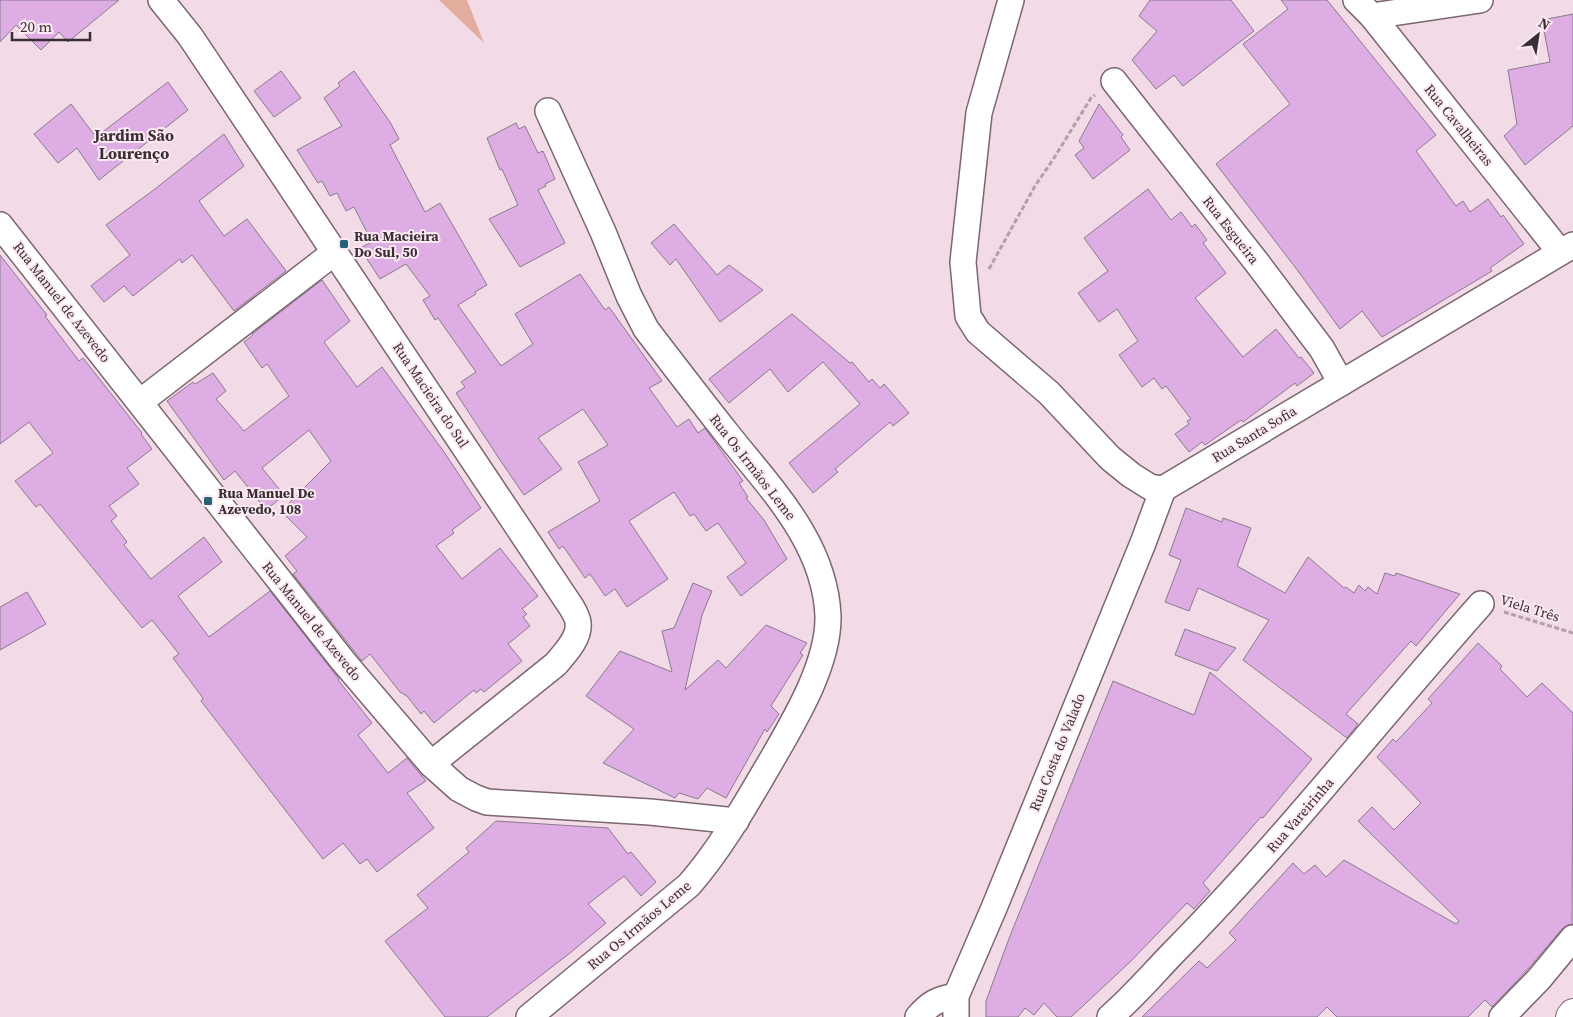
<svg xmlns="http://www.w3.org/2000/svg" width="1573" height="1017" viewBox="0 0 1573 1017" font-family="'Source Serif 4',serif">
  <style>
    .green { fill: #e3ad9e }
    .building { fill: #ddade4; stroke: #897b8c }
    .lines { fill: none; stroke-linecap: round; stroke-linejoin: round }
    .minor-casing { stroke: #7b6671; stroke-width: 28 }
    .primary-casing { stroke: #7b6671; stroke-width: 30 }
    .path { stroke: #b29fa9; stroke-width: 3; stroke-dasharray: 5 2.5; stroke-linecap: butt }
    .minor { stroke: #fff; stroke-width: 25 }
    .primary { stroke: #fff; stroke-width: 28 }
    .poi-dot { fill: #246378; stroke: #fce9f2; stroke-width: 2 }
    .labels { text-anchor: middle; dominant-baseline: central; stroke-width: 4; stroke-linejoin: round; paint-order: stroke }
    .street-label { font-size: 14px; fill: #382f34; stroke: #fce9f2 }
    .poi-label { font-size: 14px; font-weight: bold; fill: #382f34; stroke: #fce9f2; text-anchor: start }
    .quarter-label { font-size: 16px; font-weight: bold; fill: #382f34; stroke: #fce9f2 }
  </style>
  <rect width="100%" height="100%" fill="#f2dae6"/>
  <!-- green -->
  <path class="green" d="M 439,0 L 467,0 L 484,43 Z"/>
  <!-- building -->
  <g class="building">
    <path d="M 0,0 L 119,0 L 68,42 L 59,32 L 41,50 L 16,25 L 0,42 Z"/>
    <path d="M 1150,0 L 1231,0 L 1254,31 L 1183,86 L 1174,75 L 1156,89 L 1132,60 L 1157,31 L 1139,16 Z"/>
    <path d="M 1281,0 L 1327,0 L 1436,135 L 1416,151 L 1456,206 L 1463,201 L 1470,212 L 1488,199 L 1501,217 L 1503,215 L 1524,244 L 1490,268 L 1492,271 L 1382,337 L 1362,311 L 1340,329 L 1298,271 L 1216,164 L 1290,104 L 1243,44 L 1288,9 Z"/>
    <path d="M 1573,14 L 1573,126 L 1525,165 L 1504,136 L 1517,124 L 1508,70 L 1550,62 L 1542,20 Z"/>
    <path d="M 281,71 L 301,98 L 274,117 L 254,91 Z"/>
    <path d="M 354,71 L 390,122 L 399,139 L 390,145 L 425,212 L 440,203 L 487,285 L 475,292 L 476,294 L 458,305 L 501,366 L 533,344 L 515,314 L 580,274 L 605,310 L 609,307 L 662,381 L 649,388 L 677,427 L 689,419 L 698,433 L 705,428 L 743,481 L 739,483 L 748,497 L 746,498 L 764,520 L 787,559 L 741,596 L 727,577 L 746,563 L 718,523 L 706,531 L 694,514 L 690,516 L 674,492 L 629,521 L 668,579 L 627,607 L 615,589 L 605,596 L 590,574 L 585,578 L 563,546 L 559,549 L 548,532 L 600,501 L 578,462 L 608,445 L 583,409 L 538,438 L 562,469 L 524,495 L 502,463 L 456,393 L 465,387 L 461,382 L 476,372 L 438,318 L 435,320 L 423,300 L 430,296 L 406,264 L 380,279 L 360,248 L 372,242 L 354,207 L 346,211 L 337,193 L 330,196 L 322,181 L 318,183 L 297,150 L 342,126 L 324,98 L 340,86 L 338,83 Z"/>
    <path d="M 168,82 L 188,110 L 99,180 L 77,148 L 58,163 L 34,134 L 71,104 L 96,137 Z"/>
    <path d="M 1099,104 L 1123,135 L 1121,137 L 1130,150 L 1093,179 L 1075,155 L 1084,148 L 1079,141 Z"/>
    <path d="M 516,123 L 519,129 L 525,126 L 538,153 L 543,151 L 555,179 L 545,184 L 546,186 L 538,190 L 565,243 L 520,267 L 489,219 L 518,205 L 502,169 L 500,170 L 487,138 Z"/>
    <path d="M 224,134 L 244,166 L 199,201 L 224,236 L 247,219 L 286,271 L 234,311 L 192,255 L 182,263 L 180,259 L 133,296 L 124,286 L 104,302 L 91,286 L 130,255 L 106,225 L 155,189 Z"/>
    <path d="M 1148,189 L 1171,220 L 1181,212 L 1192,227 L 1195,224 L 1207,240 L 1203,243 L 1226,273 L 1195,298 L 1243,357 L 1276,329 L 1299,358 L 1301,357 L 1314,373 L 1297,386 L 1295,383 L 1243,422 L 1241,420 L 1205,445 L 1202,442 L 1189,452 L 1175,434 L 1189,424 L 1187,421 L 1191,419 L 1166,386 L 1162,389 L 1154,378 L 1142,387 L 1119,355 L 1138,341 L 1117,309 L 1099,322 L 1078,293 L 1108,271 L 1084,238 Z"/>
    <path d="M 674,224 L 717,275 L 729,265 L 763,290 L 720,322 L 676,259 L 670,265 L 651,243 Z"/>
    <path d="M 0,255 L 47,315 L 45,316 L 79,361 L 83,358 L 142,433 L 141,434 L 152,449 L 127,468 L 139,484 L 109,506 L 117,516 L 111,521 L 127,542 L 124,545 L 151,579 L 204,537 L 222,562 L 178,596 L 209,637 L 270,591 L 339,679 L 338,680 L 372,723 L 358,735 L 388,773 L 407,758 L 426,781 L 407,793 L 434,828 L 377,872 L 367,859 L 360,864 L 343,843 L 323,859 L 201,701 L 203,698 L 173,658 L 179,654 L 152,620 L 142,628 L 40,504 L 36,507 L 15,481 L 53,453 L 29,422 L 0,444 Z"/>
    <path d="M 322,280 L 350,321 L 324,342 L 357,387 L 382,367 L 444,452 L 481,508 L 452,530 L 454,533 L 436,546 L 462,579 L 500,548 L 538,596 L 522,609 L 527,614 L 523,617 L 530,626 L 508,644 L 522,661 L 484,692 L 481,689 L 476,693 L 474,690 L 434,723 L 424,711 L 421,714 L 407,696 L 400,692 L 370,654 L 362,661 L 293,574 L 297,571 L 285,556 L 307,537 L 281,511 L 331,461 L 309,430 L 262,468 L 284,495 L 266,510 L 235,471 L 224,480 L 167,401 L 193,382 L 195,384 L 213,373 L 226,391 L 216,399 L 244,431 L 289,396 L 267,364 L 262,368 L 244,342 L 253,335 L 252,334 Z"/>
    <path d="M 792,314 L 850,363 L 852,362 L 869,382 L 872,379 L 880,388 L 884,384 L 909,413 L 893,426 L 890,422 L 835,469 L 838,472 L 813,493 L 789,463 L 860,404 L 823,362 L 788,392 L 770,369 L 729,403 L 709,379 Z"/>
    <path d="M 1186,508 L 1222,522 L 1223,518 L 1251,528 L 1237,566 L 1285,593 L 1308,557 L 1344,588 L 1346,587 L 1354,593 L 1359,585 L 1365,591 L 1368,587 L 1377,594 L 1385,573 L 1395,576 L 1396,573 L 1460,594 L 1416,646 L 1411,641 L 1346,714 L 1358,724 L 1347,738 L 1243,660 L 1269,620 L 1198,588 L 1189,611 L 1165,602 L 1181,560 L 1169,555 Z"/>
    <path d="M 693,583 L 712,591 L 702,615 L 685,690 L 718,660 L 726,668 L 766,625 L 807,643 L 800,653 L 803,655 L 771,706 L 779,714 L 767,732 L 765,729 L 726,798 L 707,788 L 698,799 L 679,793 L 675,798 L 603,763 L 634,729 L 586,696 L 620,651 L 672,672 L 662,631 L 674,628 Z"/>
    <path d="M 27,592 L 46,624 L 0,650 L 0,607 Z"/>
    <path d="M 1185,629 L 1236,648 L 1217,671 L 1175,655 Z"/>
    <path d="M 1478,643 L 1502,666 L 1500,669 L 1527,697 L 1542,683 L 1573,713 L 1572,924 L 1568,925 L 1562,929 L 1528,969 L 1492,1007 L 1485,1000 L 1468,1017 L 1337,1017 L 1327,1007 L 1317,1017 L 1142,1017 L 1199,961 L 1207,968 L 1236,940 L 1229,933 L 1293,863 L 1304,874 L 1315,865 L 1326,877 L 1344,860 L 1456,924 L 1459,921 L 1358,821 L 1372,807 L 1394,830 L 1421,803 L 1377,757 L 1393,739 L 1396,742 L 1432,703 L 1428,699 Z"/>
    <path d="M 1210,672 L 1312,759 L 1263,818 L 1261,817 L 1203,883 L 1210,891 L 1194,909 L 1187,903 L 1130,962 L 1071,1017 L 1057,1017 L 1044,1003 L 1034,1015 L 1025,1008 L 1018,1017 L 986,1017 L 986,1001 L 1010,936 L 1113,681 L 1194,715 Z"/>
    <path d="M 496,821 L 608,828 L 628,854 L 631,852 L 656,882 L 641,896 L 624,876 L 588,904 L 606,923 L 570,953 L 487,1017 L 445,1017 L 385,941 L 428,908 L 417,895 L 469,852 L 466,848 Z"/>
  </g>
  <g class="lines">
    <defs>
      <g id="minor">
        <path d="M 161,0 L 190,36 L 572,608 C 574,612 578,618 578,623 C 580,638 565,653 556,664 L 431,764"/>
        <path d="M 1011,0 L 979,113 L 963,262 L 968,316 L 978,332 L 1049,393 L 1110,458 L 1131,475 L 1150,487 L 1163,489 L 1573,245"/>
        <path d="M 1356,0 L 1372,16 L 1560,252"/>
        <path d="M 1372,16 L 1480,0"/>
        <path d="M 1114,81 L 1258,264 L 1322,349 L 1341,383"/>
        <path d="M 0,225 L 343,661 L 431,764 L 459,789 L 476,798 L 487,802 L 650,812 L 736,821"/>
        <path d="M 140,402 L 335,252"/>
        <path d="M 529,1017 L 689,885 C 723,846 748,800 774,756 C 797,716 829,662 828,616 C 825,541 768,486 725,431 C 698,397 672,363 646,329 L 629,296 L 603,232 L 548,111"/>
        <path d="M 918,1017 C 930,1003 938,999 956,996"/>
        <path d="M 956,1017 L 956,996 L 994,908 L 1143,543 L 1163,489"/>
        <path d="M 1110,1017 C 1132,998 1151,976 1171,955 C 1281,844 1377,721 1481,604"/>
        <path d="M 1502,1017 L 1539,979 L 1573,938"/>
      </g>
      <path id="primary" d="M 1570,1017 L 1573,1013"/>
    </defs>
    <!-- minor casing -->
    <use href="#minor" class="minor-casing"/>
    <!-- primary casing -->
    <use href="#primary" class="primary-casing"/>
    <!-- path -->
    <g class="path">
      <path d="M 989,269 L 1035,186 L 1054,158 L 1091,98 L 1095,95"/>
      <path d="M 1504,612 L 1573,633"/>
    </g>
    <!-- minor -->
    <use href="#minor" class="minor"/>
    <!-- primary -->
    <use href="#primary" class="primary"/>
  </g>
  <!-- markers -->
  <g class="poi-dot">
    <rect x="339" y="239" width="10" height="10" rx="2.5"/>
    <rect x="203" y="496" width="10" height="10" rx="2.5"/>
  </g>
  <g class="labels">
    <!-- street labels -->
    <g class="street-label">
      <text transform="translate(1459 125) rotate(51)">Rua Cavalheiras</text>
      <text transform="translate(1231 230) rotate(52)">Rua Esgueira</text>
      <text transform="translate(62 302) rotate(52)">Rua Manuel de Azevedo</text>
      <text transform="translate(431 395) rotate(56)">Rua Macieira do Sul</text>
      <text transform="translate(1254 434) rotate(-31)">Rua Santa Sofia</text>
      <text transform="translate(753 467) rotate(52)">Rua Os Irmãos Leme</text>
      <text transform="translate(1530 608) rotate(17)">Viela Três</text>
      <text transform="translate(312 621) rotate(51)">Rua Manuel de Azevedo</text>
      <text transform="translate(1057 752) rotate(-68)">Rua Costa do Valado</text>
      <text transform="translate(1300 815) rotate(-49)">Rua Vareirinha</text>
      <text transform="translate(639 925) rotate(-40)">Rua Os Irmãos Leme</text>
    </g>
    <!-- poi labels -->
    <g class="poi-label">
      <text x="354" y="236">Rua Macieira<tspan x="354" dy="16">Do Sul, 50</tspan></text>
      <text x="218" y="493">Rua Manuel De<tspan x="218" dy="16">Azevedo, 108</tspan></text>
    </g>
    <!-- quarter labels -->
    <g class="quarter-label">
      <text x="134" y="135">Jardim São<tspan x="134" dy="18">Lourenço</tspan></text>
    </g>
  </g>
  <!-- north arrow -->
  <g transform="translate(1538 35) rotate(30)" stroke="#fce9f2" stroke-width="4" paint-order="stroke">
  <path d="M0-4L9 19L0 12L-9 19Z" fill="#382f34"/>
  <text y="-8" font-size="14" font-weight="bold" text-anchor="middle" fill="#382f34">N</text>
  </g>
  <!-- scale -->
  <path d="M12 32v8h78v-8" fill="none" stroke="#382f34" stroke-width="2.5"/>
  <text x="20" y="32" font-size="15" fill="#382f34" stroke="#fce9f2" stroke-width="4" paint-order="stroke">20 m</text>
</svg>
